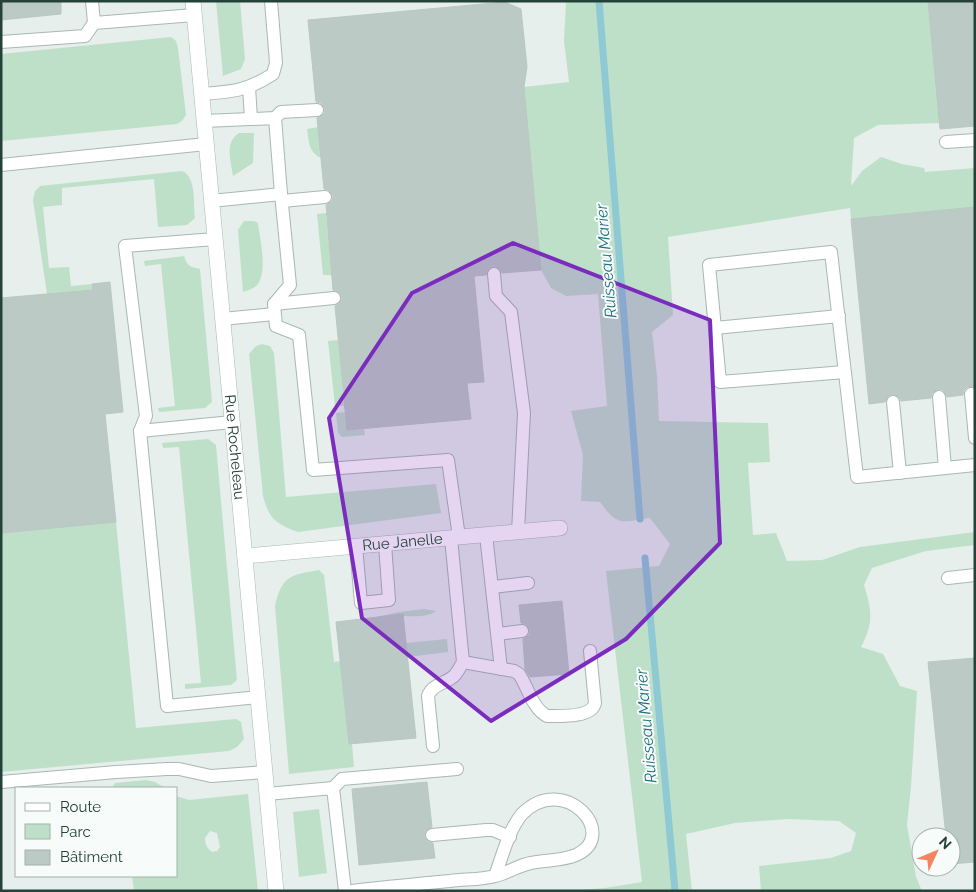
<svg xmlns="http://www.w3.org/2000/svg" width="976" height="892" viewBox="0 0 976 892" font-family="Raleway,sans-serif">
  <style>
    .green { fill: #bfe0c8; fill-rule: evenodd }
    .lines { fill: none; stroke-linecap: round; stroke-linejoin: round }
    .stream { stroke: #8ec9d4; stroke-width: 7 }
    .building { fill: #bbcac4; stroke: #b8c9c2 }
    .service-casing { stroke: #a8b8b2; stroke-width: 14 }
    .minor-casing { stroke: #a8b8b2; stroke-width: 16 }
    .tertiary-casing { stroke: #a8b8b2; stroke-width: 16 }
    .service { stroke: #fff; stroke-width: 12 }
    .minor { stroke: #fff; stroke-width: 15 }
    .tertiary { stroke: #fff; stroke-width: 15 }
    .marked { fill: #7b2cbf; fill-opacity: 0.2; stroke: #7b2cbf; stroke-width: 4; stroke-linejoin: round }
    .labels { text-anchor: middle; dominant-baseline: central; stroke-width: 4; stroke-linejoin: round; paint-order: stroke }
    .street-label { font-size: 15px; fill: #24423a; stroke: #f7fbf9 }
    .water-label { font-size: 16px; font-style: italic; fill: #1c6f80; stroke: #f7fbf9 }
  </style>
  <rect width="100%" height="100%" fill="#e6efeb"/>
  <!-- green -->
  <g class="green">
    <path d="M 216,1 L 240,1 L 245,59 L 241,69 L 223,76 Z"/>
    <path d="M 566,1 L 928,1 L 940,123 L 878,125 L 854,138 L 851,186 L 862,171 L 881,157 L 902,164 L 924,168 L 925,172 L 975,168 L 975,207 L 851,219 L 850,208 L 668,237 L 673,315 L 652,332 L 657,376 L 659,421 L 768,423 L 770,462 L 748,463 L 753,535 L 776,533 L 787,561 L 822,560 L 860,547 L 975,532 L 975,545 L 926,551 L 872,568 L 864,585 C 872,611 874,622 861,647 L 883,654 L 900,686 L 917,691 L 911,787 L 907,825 L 916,877 L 922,891 L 761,891 L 759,866 L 831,858 L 851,851 L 856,833 L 839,821 L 787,819 L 735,823 L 686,834 L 692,891 L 565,891 L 605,888 L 642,882 L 606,571 L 659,566 L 670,544 L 650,518 C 621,522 618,527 600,502 L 581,501 L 583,455 L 571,411 L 607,406 L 598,294 L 566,296 L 551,288 L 541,270 L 524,87 L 569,82 L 564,41 Z"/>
    <path d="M 171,37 L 176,41 L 178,48 L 186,115 L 182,121 L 177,124 L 1,141 L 1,54 Z"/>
    <path d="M 318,127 L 321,158 C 308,152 309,141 307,129 Z"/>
    <path d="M 239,133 L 254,133 L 253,163 L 233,176 C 231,160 224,143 239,133 Z"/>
    <path d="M 182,171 C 197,177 193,204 195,218 L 187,225 L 158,227 L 154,179 L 62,188 L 62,205 L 43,207 L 49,268 L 69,267 L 71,286 L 92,284 L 93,290 L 47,294 L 33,200 L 35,191 L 40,186 Z"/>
    <path d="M 326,213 L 332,275 L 323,275 L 317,214 Z"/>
    <path d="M 244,221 L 254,221 L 258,223 C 260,239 267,268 259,282 C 256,288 250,290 243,292 L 238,230 Z"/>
    <path d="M 184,256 C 187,266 190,267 200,269 L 212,402 L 205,408 L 159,412 L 158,408 L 175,406 L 161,264 L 145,266 L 144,261 Z"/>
    <path d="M 338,340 L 344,406 L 335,406 L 328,341 Z"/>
    <path d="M 262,344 L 270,346 L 274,353 L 286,497 L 436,484 L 441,513 L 298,532 C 276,524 269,519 263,496 L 249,354 L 256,346 Z"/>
    <path d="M 345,412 L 347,430 L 364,429 L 365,435 L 342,437 L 338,433 L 336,413 Z"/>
    <path d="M 208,439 L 216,445 L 237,680 L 231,685 L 185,689 L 185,684 L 201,683 L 179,447 L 163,448 L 162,443 Z"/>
    <path d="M 116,522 L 136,728 L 236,719 L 241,722 L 244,739 L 237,747 L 229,751 L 1,772 L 1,533 Z"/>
    <path d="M 319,570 L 324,575 L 334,662 L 341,661 L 349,744 L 352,744 L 354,767 L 289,774 L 275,606 C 282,575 291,575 319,570 Z"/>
    <path d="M 424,609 L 436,611 C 426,618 415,616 403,616 L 403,614 L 376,617 L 399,612 Z"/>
    <path d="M 447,639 L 448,652 L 408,657 L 406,643 Z"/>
    <path d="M 146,780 L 155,782 L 165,788 L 112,788 L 115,783 Z"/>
    <path d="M 248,794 L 258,891 L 134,891 L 132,876 L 176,876 L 176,796 L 189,800 ZM 210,831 L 217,833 L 220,847 L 217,851 L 212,852 C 207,848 205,844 205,838 Z"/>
    <path d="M 319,809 L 327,873 L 299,877 L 293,812 Z"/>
  </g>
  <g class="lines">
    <!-- stream -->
    <g class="stream">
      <path d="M 599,1 L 640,519"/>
      <path d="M 645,558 L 675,891"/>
    </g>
  </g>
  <!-- building -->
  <g class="building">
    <path d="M 1,1 L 61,1 L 61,14 L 1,20 Z"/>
    <path d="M 928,1 L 975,1 L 975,126 L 940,129 Z"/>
    <path d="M 505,2 L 521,9 L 527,67 L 524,87 L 541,270 L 502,273 L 500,269 L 494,266 L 489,268 L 486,275 L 474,276 L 484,382 L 467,383 L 471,419 L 347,430 L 335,306 L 339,304 L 342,298 L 340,293 L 333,290 L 326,205 L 332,201 L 333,196 L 329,190 L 324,189 L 317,118 L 324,114 L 325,109 L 321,103 L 316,102 L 308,20 Z"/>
    <path d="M 975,207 L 975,387 L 967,387 L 964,390 L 963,395 L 947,397 L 943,390 L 938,389 L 932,393 L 931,398 L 901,401 L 899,397 L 893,394 L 888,396 L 885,402 L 869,404 L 851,219 Z"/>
    <path d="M 110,282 L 123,412 L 105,414 L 116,522 L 1,533 L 1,298 L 93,290 L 92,284 Z"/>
    <path d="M 562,601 L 569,674 L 530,677 L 525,669 L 523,639 L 529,635 L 530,630 L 526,624 L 521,623 L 519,605 Z"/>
    <path d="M 403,614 L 416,738 L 349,744 L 336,622 Z"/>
    <path d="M 975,658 L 975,862 L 951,864 L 951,837 L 946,837 L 928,662 Z"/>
    <path d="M 427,782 L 432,827 L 425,831 L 424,836 L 428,842 L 433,843 L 435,858 L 359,865 L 352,789 Z"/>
  </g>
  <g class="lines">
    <defs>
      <g id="service">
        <path d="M 92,1 L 94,23 L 194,15"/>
        <path d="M 1,42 L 85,36 L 94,23"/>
        <path d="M 249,87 L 251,119"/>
        <path d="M 202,94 C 231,92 247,91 273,74 L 276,63 L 271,1"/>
        <path d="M 275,118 L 281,112 L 317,110"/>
        <path d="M 204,121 L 275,118 L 281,194"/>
        <path d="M 946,142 L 975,140"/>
        <path d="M 1,165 L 206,144"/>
        <path d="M 211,201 L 281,194 L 290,285 L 274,304 L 276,326 L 299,335 L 313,470 L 448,460 L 459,537"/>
        <path d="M 282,201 L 325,197"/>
        <path d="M 215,239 L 125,246 L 146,416 L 140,431 L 167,706 L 258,697"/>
        <path d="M 494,274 L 496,296 L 511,312 L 524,413 L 518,532"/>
        <path d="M 274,304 L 334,298"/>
        <path d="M 222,319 L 274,314"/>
        <path d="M 715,328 L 839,316"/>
        <path d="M 845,372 L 720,382 L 709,265 L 831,252 C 840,327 849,402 857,477 L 975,465"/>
        <path d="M 971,394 L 975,438"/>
        <path d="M 939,397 L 945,468"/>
        <path d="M 893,402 L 900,473"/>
        <path d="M 140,431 L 232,422"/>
        <path d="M 486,535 L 501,669"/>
        <path d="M 356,546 L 361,603 L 389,600 L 385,544"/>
        <path d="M 948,578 L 975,575"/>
        <path d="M 493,587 L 528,583"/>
        <path d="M 498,634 L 522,631"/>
        <path d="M 463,662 L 514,671 L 519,674 C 528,687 532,708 547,716 C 559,716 592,718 595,703 L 590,651"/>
        <path d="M 433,746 L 428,696 C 432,684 445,684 454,676 C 458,672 460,667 463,662 L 451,538"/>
        <path d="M 1,782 L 116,772 L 167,769 L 179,769 L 211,776 L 265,772"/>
        <path d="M 333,788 L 342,779 L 457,769"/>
        <path d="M 267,794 L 333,788 L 345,891"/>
        <path d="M 432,835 L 486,830 L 493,830 L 510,837"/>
        <path d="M 352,891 C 385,887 418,884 450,881 C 465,879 481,880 495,876 C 508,873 519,865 531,863 C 545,860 562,861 576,855 C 621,835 564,771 522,814 C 509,829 502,857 495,876"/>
      </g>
      <g id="minor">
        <path id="s1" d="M 245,556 L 560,528"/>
      </g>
      <g id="tertiary">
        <path id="s2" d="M 193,1 L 276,891"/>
      </g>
    </defs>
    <!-- service casing -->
    <use href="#service" class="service-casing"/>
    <!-- minor casing -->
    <use href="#minor" class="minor-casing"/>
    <!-- tertiary casing -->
    <use href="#tertiary" class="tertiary-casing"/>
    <!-- service -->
    <use href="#service" class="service"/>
    <!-- minor -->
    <use href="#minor" class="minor"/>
    <!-- tertiary -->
    <use href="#tertiary" class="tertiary"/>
  </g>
  <!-- marked area -->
  <path class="marked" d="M 513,243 L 710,320 L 720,543 L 626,639 L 491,721 L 362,618 L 329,418 L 412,293 Z"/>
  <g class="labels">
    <!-- street labels -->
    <g class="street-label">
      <text stroke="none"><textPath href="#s2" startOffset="448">Rue Rocheleau</textPath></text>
      <text stroke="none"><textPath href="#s1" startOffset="158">Rue Janelle</textPath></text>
    </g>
    <!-- water labels -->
    <g class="water-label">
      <text transform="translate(606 261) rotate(-95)">Ruisseau Marier</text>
      <text transform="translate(646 726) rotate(-95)">Ruisseau Marier</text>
    </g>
  </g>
  <!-- border -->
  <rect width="976" height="892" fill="none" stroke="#24423a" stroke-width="5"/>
  <!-- legend -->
  <rect x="15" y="787" width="162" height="90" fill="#f7fbf9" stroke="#a3b1ad"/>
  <rect x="25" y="803" width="25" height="8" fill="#ffffff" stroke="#a3b1ad"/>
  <text x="60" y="812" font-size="15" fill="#24423a">Route</text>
  <rect x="25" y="824" width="25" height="15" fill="#bfe0c8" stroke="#a3b1ad"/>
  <text x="60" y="837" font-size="15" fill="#24423a">Parc</text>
  <rect x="25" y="850" width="25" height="15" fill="#bbcac4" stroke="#a3b1ad"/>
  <text x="60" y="862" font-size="15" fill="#24423a">Bâtiment</text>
  <!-- north arrow -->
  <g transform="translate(936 852) rotate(46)"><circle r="24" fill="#f7fbf9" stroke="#a3b1ad"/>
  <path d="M0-4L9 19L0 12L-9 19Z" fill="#f4845f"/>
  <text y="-8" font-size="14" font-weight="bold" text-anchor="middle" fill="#24423a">N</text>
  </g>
</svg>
